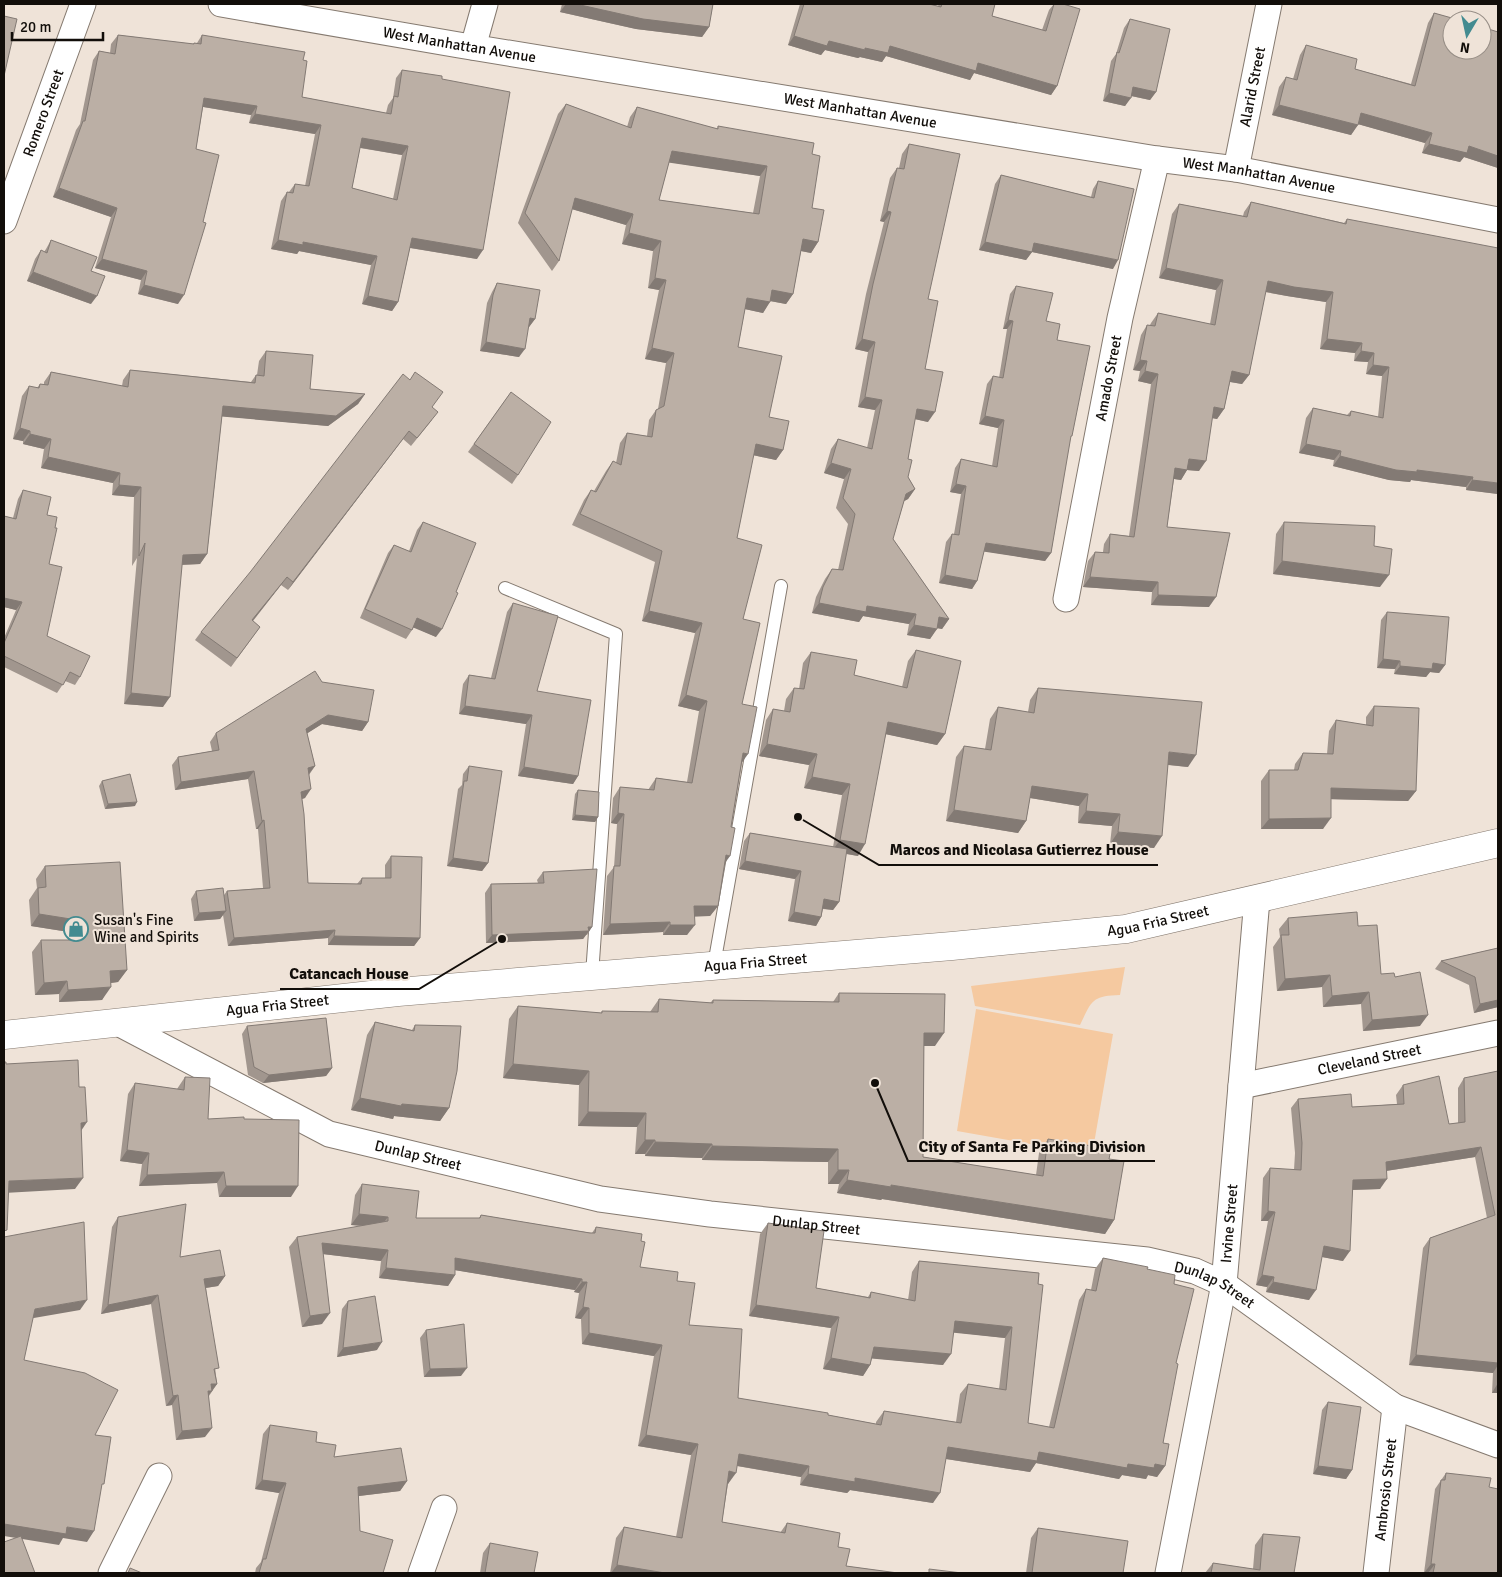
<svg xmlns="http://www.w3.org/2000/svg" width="1502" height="1577" viewBox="0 0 1502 1577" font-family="Signika,sans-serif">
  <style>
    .green { fill: #f5c9a0 }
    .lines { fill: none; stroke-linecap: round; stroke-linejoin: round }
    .service-casing { stroke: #857a70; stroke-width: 14 }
    .minor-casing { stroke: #857a70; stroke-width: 27 }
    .tertiary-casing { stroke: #857a70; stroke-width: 29 }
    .service { stroke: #fff; stroke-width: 12 }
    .minor { stroke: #fff; stroke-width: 25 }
    .tertiary { stroke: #fff; stroke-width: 28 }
    .wall { fill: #a1968e; fill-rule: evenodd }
    .shaded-wall { fill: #837a74 }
    .building { fill: #bbafa5; stroke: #837a74; fill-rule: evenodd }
    .labels { text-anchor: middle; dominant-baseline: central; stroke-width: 4; stroke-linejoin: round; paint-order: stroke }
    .street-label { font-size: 15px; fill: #120e0a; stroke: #efe3d8 }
    .poi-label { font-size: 15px; fill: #120e0a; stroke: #efe3d8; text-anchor: start }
    .leader { fill: none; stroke: #120e0a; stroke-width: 2 }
    .callout-dot { fill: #120e0a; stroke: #efe3d8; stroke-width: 2 }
    .callout-label { font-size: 16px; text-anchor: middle; font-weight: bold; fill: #120e0a; stroke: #efe3d8; stroke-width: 4; stroke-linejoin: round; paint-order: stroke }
  </style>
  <rect width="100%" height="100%" fill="#efe3d8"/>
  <!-- green -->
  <g class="green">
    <path d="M 1125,967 L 1120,995 C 1092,996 1092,1000 1080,1025 L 975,1006 L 971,986 Z"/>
    <path d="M 976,1009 L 1113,1034 L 1092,1155 L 957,1131 Z"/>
  </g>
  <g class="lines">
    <defs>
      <g id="service">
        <path d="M 505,588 L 616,634 L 592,975"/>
        <path d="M 714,965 L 781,586"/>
      </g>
      <g id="minor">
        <path id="s1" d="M 221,4 L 459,45 L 1157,159 L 1236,169 L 1498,220"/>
        <path d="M 473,47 L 485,4"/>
        <path id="s2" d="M 1236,169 L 1269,4"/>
        <path id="s3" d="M 4,221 L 83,4"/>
        <path id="s4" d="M 1066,599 L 1120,318 L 1157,159"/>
        <path id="s5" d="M 118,1023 L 329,1134 L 600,1199 L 710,1214 L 1147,1260 L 1195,1271 L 1224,1284 L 1395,1407 L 1498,1445"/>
        <path id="s6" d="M 1241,1086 L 1498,1033"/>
        <path d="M 111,1573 L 159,1476"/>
        <path d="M 421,1573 L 444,1508"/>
        <path id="s7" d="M 1168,1573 L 1224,1284 L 1257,899"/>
        <path id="s8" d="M 1376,1573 L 1395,1407"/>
      </g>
      <g id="tertiary">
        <path id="s9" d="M 4,1035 L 398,992 L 952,946 L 1126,929 L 1498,843"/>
      </g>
    </defs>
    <!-- service casing -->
    <use href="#service" class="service-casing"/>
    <!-- minor casing -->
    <use href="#minor" class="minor-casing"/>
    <!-- tertiary casing -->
    <use href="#tertiary" class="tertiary-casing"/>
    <!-- service -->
    <use href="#service" class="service"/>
    <!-- minor -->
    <use href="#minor" class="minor"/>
    <!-- tertiary -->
    <use href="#tertiary" class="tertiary"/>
  </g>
  <!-- wall -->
  <g class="wall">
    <path d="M 562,4 L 713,4 L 709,27 L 702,37 L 636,29 L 560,12 Z"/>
    <path d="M 800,4 L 929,4 L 938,6 L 939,4 L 995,4 L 992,16 L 1042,30 L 1049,10 L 1054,4 L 1063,4 L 1057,86 L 1051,95 L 974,73 L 970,80 L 886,56 L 882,62 L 860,57 L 858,58 L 825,50 L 821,55 L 788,45 Z"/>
    <path d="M 1434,13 L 1498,32 L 1498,168 L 1464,157 L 1460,162 L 1422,153 L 1425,143 L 1358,124 L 1351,135 L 1272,115 L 1279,87 L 1286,77 L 1293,79 L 1300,55 L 1306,45 L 1355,69 L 1411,84 L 1428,23 Z"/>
    <path d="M 1130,19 L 1156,92 L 1150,100 L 1131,96 L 1125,106 L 1103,101 L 1111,61 L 1116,54 L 1124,28 Z"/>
    <path d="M 118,35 L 193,44 L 194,43 L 197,43 L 202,35 L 303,60 L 302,97 L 386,113 L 388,105 L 393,98 L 396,78 L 402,70 L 442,79 L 477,259 L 410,248 L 398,302 L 392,311 L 362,304 L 371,265 L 299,251 L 297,254 L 271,249 L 281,201 L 287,192 L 289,192 L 295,184 L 305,186 L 315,134 L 249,123 L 251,115 L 203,107 L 196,149 L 178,304 L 138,294 L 141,280 L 95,268 L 111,217 L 53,197 L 76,130 L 80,124 L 93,60 L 99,51 L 110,53 L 111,44 ZM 360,148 L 402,155 L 393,199 L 352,188 Z"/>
    <path d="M 566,104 L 627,127 L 630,117 L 637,107 L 717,129 L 718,126 L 812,154 L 812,208 L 818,242 L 811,253 L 801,251 L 793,294 L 786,304 L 770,301 L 763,313 L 745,309 L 738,347 L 783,450 L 776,460 L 753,455 L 737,538 L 743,619 L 742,704 L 742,763 L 718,906 L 710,916 L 694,916 L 687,935 L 663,935 L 663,932 L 603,935 L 607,876 L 614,867 L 617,824 L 611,823 L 613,798 L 620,787 L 648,790 L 656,778 L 687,782 L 699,711 L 678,706 L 695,633 L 642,621 L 655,562 L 572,525 L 584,500 L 591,490 L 594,491 L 606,471 L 613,461 L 616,463 L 620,443 L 627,433 L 647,436 L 649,420 L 656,410 L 658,409 L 666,363 L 645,359 L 659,290 L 648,288 L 653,251 L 622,244 L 626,225 L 572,209 L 559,261 L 552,271 L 518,223 L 558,114 ZM 669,162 L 760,176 L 753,213 L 659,200 Z"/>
    <path d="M 909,144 L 928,299 L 925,369 L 928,422 L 915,419 L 908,459 L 908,477 L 915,489 L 908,499 L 904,501 L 893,539 L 949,619 L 942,629 L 937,628 L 930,639 L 907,635 L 909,624 L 863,616 L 859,622 L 812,613 L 816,597 L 825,579 L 832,569 L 838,570 L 848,524 L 836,508 L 844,479 L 824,473 L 831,449 L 838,439 L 867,448 L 875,410 L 858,407 L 868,352 L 855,349 L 866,294 L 884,222 L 880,221 L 890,178 L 897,168 L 899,168 L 902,154 Z"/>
    <path d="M 1001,175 L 1091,197 L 1093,189 L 1098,181 L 1113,269 L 1032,252 L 1026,260 L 979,250 L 995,184 Z"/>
    <path d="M 1251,202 L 1344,223 L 1347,219 L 1498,494 L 1466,490 L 1466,487 L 1411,480 L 1410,482 L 1389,480 L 1333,466 L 1334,460 L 1299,453 L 1306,418 L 1313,408 L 1347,415 L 1351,411 L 1378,417 L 1382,376 L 1366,374 L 1368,362 L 1354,361 L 1355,353 L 1320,349 L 1326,302 L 1287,296 L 1265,292 L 1249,375 L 1242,384 L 1230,382 L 1224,409 L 1217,419 L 1212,418 L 1199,471 L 1187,470 L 1181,480 L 1174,479 L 1167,527 L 1209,607 L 1151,605 L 1152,592 L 1083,587 L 1088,561 L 1095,552 L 1103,552 L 1104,544 L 1110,534 L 1129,536 L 1151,384 L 1138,381 L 1140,371 L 1133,370 L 1141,335 L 1147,325 L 1150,325 L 1151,323 L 1158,313 L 1210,324 L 1216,290 L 1159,278 L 1172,214 L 1179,204 L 1243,216 L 1244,212 Z"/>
    <path d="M 51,240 L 91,304 L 27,281 L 35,259 L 41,250 L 44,252 L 46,249 Z"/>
    <path d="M 497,283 L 535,319 L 529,327 L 528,327 L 519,357 L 480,351 L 487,303 L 492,292 Z"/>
    <path d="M 1016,286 L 1046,321 L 1057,340 L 1070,439 L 1051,553 L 1045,561 L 984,551 L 977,581 L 972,589 L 939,583 L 946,542 L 952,534 L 954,534 L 961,494 L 950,492 L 955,468 L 961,459 L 992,466 L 998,428 L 979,424 L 987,384 L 993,376 L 999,378 L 1007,329 L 1003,329 L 1010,294 Z"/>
    <path d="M 266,351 L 310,389 L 365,394 L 358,404 L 328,426 L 222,416 L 207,554 L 200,564 L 182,565 L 163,707 L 124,704 L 137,558 L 132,566 L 134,497 L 112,495 L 113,483 L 41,468 L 44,449 L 23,444 L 23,441 L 13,439 L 22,396 L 29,386 L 37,388 L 40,384 L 44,384 L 44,382 L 51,372 L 122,386 L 123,380 L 130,370 L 251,382 L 256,375 L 257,375 L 259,361 Z"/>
    <path d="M 511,392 L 518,475 L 512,484 L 468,452 Z"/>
    <path d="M 432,407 L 432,420 L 411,446 L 403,439 L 288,590 L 281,585 L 253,621 L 260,627 L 231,667 L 195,640 L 201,632 Z"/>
    <path d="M 23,490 L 47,515 L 55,528 L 49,564 L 47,636 L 80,677 L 75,685 L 65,681 L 57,693 L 4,667 L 4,638 L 16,610 L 4,607 L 4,516 L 13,518 L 18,499 Z"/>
    <path d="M 423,522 L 436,637 L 414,627 L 406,639 L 360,618 L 388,553 L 394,545 L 409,551 L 417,530 Z"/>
    <path d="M 1284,522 L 1374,546 L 1380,587 L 1273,574 L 1276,534 Z"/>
    <path d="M 513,603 L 537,691 L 578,776 L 573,784 L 518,776 L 526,724 L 459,714 L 463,684 L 469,675 L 491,678 L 507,612 Z"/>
    <path d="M 1387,612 L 1445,665 L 1439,673 L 1430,672 L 1426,677 L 1394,674 L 1395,669 L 1377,668 L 1381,620 Z"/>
    <path d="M 916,650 L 945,734 L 937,745 L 886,734 L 858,856 L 846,854 L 839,902 L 833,910 L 823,909 L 821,917 L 816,926 L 788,921 L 795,879 L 739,869 L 744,841 L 750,833 L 833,847 L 842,795 L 804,788 L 809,765 L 759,756 L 766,720 L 773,709 L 784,711 L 786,699 L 794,688 L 799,689 L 803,663 L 811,652 L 854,675 L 902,687 L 908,661 Z"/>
    <path d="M 322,682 L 368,722 L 362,731 L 322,724 L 307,733 L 315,766 L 309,775 L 305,798 L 302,799 L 308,883 L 357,884 L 362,878 L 385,878 L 385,865 L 391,856 L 420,938 L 414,946 L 328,945 L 328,938 L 228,946 L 223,915 L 220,919 L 194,921 L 191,899 L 196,891 L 224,895 L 227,891 L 263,888 L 258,829 L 256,829 L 248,779 L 175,790 L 172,765 L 178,757 L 212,751 L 210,742 L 216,733 Z"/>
    <path d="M 1038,688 L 1188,767 L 1168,765 L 1154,848 L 1110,844 L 1112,826 L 1078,823 L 1079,806 L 1030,798 L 1026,821 L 1018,833 L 946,821 L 956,757 L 964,746 L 985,749 L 990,719 L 998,707 L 1028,712 L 1030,700 Z"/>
    <path d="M 1374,706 L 1416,791 L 1408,801 L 1331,799 L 1323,829 L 1261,829 L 1261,781 L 1269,770 L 1294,770 L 1295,764 L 1303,753 L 1327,754 L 1329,731 L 1336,720 L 1366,725 L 1366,717 Z"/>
    <path d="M 469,766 L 488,863 L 482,871 L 447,866 L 458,789 L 462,785 L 463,774 Z"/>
    <path d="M 102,781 L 135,806 L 105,809 L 99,786 Z"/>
    <path d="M 578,790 L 598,817 L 595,822 L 572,820 L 575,794 Z"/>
    <path d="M 45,866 L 127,970 L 118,982 L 111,983 L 102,1000 L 59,1002 L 59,994 L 35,995 L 32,952 L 41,940 L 68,940 L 69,932 L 31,926 L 29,900 L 37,888 L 36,879 Z"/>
    <path d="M 543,872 L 592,927 L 587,935 L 586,935 L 583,939 L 486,943 L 485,893 L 491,884 L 538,883 L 537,880 Z"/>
    <path d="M 1288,918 L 1358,926 L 1381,974 L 1395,977 L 1420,1026 L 1363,1031 L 1361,1004 L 1323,1007 L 1322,987 L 1277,991 L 1273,947 L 1280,937 L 1279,929 Z"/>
    <path d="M 1498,948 L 1498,1007 L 1474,1013 L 1469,985 L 1435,969 L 1441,961 Z"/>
    <path d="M 839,993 L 935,1046 L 924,1046 L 923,1157 L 1036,1175 L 1039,1153 L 1048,1139 L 1109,1159 L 1114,1220 L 1105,1234 L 882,1199 L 881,1200 L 837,1193 L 839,1184 L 828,1184 L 828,1162 L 702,1160 L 702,1158 L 645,1156 L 645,1154 L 635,1154 L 637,1127 L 578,1126 L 579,1085 L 503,1078 L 509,1019 L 518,1006 L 601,1013 L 602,1011 L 650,1012 L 659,999 L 710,1003 L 713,1000 L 833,1002 Z"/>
    <path d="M 375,1022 L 412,1030 L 415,1025 L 449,1108 L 440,1121 L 394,1116 L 393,1119 L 351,1110 L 367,1035 Z"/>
    <path d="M 247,1026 L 332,1068 L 326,1076 L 263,1083 L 248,1075 L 242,1034 Z"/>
    <path d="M 1498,1071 L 1498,1393 L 1492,1393 L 1493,1373 L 1409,1365 L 1423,1248 L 1430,1238 L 1487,1218 L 1475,1157 L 1386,1171 L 1380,1189 L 1353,1190 L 1343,1261 L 1322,1257 L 1309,1300 L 1266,1292 L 1267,1287 L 1256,1285 L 1268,1221 L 1261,1221 L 1263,1178 L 1270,1168 L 1294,1170 L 1295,1153 L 1291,1108 L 1298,1099 L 1352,1107 L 1397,1104 L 1396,1095 L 1403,1085 L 1449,1124 L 1458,1123 L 1458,1088 L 1464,1078 Z"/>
    <path d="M 185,1077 L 208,1119 L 244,1119 L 291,1197 L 219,1197 L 217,1183 L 139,1186 L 142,1164 L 120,1161 L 128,1094 L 135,1083 L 177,1089 Z"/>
    <path d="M 362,1184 L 416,1218 L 479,1218 L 481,1215 L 592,1233 L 596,1227 L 641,1241 L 640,1267 L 677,1281 L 689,1325 L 738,1398 L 828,1415 L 876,1424 L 876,1422 L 884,1411 L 956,1422 L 960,1394 L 968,1384 L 999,1389 L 1005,1338 L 953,1332 L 943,1365 L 872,1358 L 870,1365 L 863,1376 L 823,1369 L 831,1328 L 749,1316 L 760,1234 L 768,1223 L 816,1288 L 868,1297 L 871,1292 L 908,1300 L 912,1272 L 919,1261 L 1039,1273 L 1028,1423 L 1049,1427 L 1079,1300 L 1086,1289 L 1091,1290 L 1095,1269 L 1103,1258 L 1147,1269 L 1174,1284 L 1176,1363 L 1163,1443 L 1165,1466 L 1157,1477 L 1148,1475 L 1146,1479 L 1122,1475 L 1119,1479 L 1036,1463 L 1030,1472 L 946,1459 L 933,1503 L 850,1490 L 847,1493 L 800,1485 L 801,1477 L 737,1466 L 728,1484 L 722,1522 L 780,1533 L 787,1523 L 838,1547 L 846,1566 L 898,1573 L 610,1573 L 616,1538 L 624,1527 L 676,1537 L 691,1455 L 638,1446 L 654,1356 L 582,1344 L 581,1319 L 575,1318 L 579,1293 L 574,1292 L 575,1290 L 455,1270 L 455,1275 L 448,1286 L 379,1278 L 381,1261 L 323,1254 L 322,1324 L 302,1327 L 289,1247 L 297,1237 L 363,1226 L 351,1225 L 355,1195 Z"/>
    <path d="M 118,1217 L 180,1257 L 225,1276 L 218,1286 L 206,1288 L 217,1384 L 209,1396 L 205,1437 L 176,1440 L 172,1405 L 166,1406 L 151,1304 L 101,1314 L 112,1227 Z"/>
    <path d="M 348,1301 L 377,1350 L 337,1357 L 342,1309 Z"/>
    <path d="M 426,1330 L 461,1376 L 424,1377 L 420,1338 Z"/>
    <path d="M 1328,1402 L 1352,1470 L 1346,1479 L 1313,1474 L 1322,1410 Z"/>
    <path d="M 270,1425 L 316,1442 L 334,1457 L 407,1481 L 400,1491 L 358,1496 L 360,1531 L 383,1573 L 255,1573 L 256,1568 L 261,1562 L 279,1493 L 255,1489 L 263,1434 Z"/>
    <path d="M 1446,1473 L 1489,1487 L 1498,1573 L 1424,1573 L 1435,1489 Z"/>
    <path d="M 1038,1528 L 1123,1573 L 1026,1573 L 1031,1538 Z"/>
    <path d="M 1263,1534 L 1294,1573 L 1205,1573 L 1213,1563 L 1253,1569 L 1255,1545 Z"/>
    <path d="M 490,1543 L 534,1573 L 480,1573 L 483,1553 Z"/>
  </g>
  <!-- shaded-wall -->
  <g class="shaded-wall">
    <path d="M 566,4 L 576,4 L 709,27 L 702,37 L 636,29 L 560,12 Z"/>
    <path d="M 794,36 L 829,41 L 865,48 L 890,46 L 978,63 L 1057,86 L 1051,95 L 974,73 L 970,80 L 886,56 L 882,62 L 860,57 L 858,58 L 825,50 L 821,55 L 788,45 Z"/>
    <path d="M 1133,87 L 1156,92 L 1150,100 L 1127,95 Z"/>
    <path d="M 1109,93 L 1131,98 L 1125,106 L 1103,101 Z"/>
    <path d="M 204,98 L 257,106 L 251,115 L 198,106 Z"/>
    <path d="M 1279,105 L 1358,125 L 1351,135 L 1272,115 Z"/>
    <path d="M 1361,113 L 1432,133 L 1425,143 L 1354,123 Z"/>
    <path d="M 255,114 L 321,125 L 315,134 L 249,123 Z"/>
    <path d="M 362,138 L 408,146 L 402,155 L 356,147 Z"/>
    <path d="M 1429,144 L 1469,146 L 1498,156 L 1498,168 L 1464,157 L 1460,162 L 1422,153 Z"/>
    <path d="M 672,151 L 767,166 L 760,176 L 665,162 Z"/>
    <path d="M 59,188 L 117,208 L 111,217 L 53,197 Z"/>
    <path d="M 575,198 L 633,214 L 626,225 L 568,208 Z"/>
    <path d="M 887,211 L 891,212 L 884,222 L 880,221 Z"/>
    <path d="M 629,233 L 661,241 L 653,251 L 622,244 Z"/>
    <path d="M 412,238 L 483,250 L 477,259 L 405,247 Z"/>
    <path d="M 803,239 L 818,242 L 811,253 L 796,250 Z"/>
    <path d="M 278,240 L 303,242 L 377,256 L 371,265 L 299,251 L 297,254 L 271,249 Z"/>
    <path d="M 985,242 L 1034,243 L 1118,260 L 1113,269 L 1032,252 L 1026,260 L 979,250 Z"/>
    <path d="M 102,259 L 147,271 L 141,280 L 95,268 Z"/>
    <path d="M 1166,268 L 1223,280 L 1216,290 L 1159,278 Z"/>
    <path d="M 33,272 L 97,296 L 91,304 L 27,281 Z"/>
    <path d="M 655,278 L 666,280 L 659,290 L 648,288 Z"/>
    <path d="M 1268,281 L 1333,292 L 1326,302 L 1287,296 L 1261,291 Z"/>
    <path d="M 144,285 L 184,295 L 178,304 L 138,294 Z"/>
    <path d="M 772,290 L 793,294 L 786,304 L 765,300 Z"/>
    <path d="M 368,296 L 398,302 L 392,311 L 362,304 Z"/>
    <path d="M 747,298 L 770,302 L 763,313 L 740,308 Z"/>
    <path d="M 530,318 L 535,319 L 529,327 L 524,327 Z"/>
    <path d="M 1008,320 L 1013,321 L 1007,329 L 1003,329 Z"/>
    <path d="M 862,339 L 875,342 L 868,352 L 855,349 Z"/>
    <path d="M 1327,339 L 1362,343 L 1355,353 L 1320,349 Z"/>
    <path d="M 486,342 L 525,349 L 519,357 L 480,351 Z"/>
    <path d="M 652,348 L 674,353 L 666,363 L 645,359 Z"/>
    <path d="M 1361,351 L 1374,353 L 1368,362 L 1354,361 Z"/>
    <path d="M 1140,360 L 1147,361 L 1140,371 L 1133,370 Z"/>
    <path d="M 1373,365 L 1389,367 L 1382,376 L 1366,374 Z"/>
    <path d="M 1145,371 L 1158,374 L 1151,384 L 1138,381 Z"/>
    <path d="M 1232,371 L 1249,375 L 1242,384 L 1225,381 Z"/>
    <path d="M 365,394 L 358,404 L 328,426 L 216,416 L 223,406 Z"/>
    <path d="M 865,397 L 882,400 L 875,410 L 858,407 Z"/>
    <path d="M 1214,407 L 1224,409 L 1217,419 L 1207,417 Z"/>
    <path d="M 917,409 L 935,412 L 928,422 L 910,418 Z"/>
    <path d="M 985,416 L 1004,420 L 998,428 L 979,424 Z"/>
    <path d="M 20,428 L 30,431 L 23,441 L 13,439 Z"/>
    <path d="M 409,431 L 403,439 L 288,590 L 293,582 Z"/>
    <path d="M 30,434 L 51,439 L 44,449 L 23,444 Z"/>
    <path d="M 756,444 L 783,450 L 776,460 L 748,454 Z"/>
    <path d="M 1306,444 L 1341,451 L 1334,460 L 1299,453 Z"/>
    <path d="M 1340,456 L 1417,470 L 1473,477 L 1466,487 L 1411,480 L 1410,482 L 1389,480 L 1333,466 Z"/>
    <path d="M 48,457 L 120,473 L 113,483 L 41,468 Z"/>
    <path d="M 1189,459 L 1206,461 L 1199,471 L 1187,470 L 1181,480 L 1168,478 L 1175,468 Z"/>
    <path d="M 831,463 L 851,469 L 844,479 L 824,473 Z"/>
    <path d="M 1472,480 L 1498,483 L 1498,494 L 1466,490 Z"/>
    <path d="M 956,484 L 966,486 L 961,494 L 950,492 Z"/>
    <path d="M 119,485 L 141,487 L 134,497 L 112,495 Z"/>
    <path d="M 915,489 L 908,499 L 899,504 L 906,494 Z"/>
    <path d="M 986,543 L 1051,553 L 1045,561 L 980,551 Z"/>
    <path d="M 207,554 L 200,564 L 175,565 L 183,555 Z"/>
    <path d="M 1282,561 L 1389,575 L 1380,587 L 1273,574 Z"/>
    <path d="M 945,575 L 977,581 L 972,589 L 939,583 Z"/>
    <path d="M 287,577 L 281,585 L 246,629 L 252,620 Z"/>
    <path d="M 1090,577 L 1158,582 L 1152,592 L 1083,587 Z"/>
    <path d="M 1158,595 L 1216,597 L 1209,607 L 1151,605 Z"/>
    <path d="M 4,598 L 22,602 L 16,610 L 4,607 Z"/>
    <path d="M 819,603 L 867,606 L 916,614 L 909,624 L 863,616 L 859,622 L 812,613 Z"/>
    <path d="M 649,611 L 702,623 L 695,633 L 642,621 Z"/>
    <path d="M 939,617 L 949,619 L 942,629 L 932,627 Z"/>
    <path d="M 417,618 L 442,629 L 436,637 L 412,627 Z"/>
    <path d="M 914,625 L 937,629 L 930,639 L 907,635 Z"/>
    <path d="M 1383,659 L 1400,661 L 1395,669 L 1377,668 Z"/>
    <path d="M 1433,663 L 1445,665 L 1439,673 L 1430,672 L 1426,677 L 1394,674 L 1400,666 Z"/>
    <path d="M 131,693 L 170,697 L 163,707 L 124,704 Z"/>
    <path d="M 686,695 L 707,701 L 699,711 L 678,706 Z"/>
    <path d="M 465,706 L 532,715 L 526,724 L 459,714 Z"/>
    <path d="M 328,715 L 368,722 L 362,731 L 322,724 L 300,738 L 306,729 Z"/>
    <path d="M 888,722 L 945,734 L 937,745 L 880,733 Z"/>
    <path d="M 767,744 L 817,754 L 809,765 L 759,756 Z"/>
    <path d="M 1169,752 L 1196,755 L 1188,767 L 1161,764 Z"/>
    <path d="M 743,753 L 748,754 L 741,764 Z"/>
    <path d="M 315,766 L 308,775 L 308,768 Z"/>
    <path d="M 524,767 L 578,776 L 573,784 L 518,776 Z"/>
    <path d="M 254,771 L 248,779 L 175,790 L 181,782 Z"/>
    <path d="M 812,777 L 850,784 L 842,795 L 804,788 Z"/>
    <path d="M 1032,786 L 1088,794 L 1079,806 L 1024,797 Z"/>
    <path d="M 1331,788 L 1416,791 L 1408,801 L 1323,799 Z"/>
    <path d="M 311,789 L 305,798 L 294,801 L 301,792 Z"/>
    <path d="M 137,802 L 135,806 L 105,809 L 108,804 Z"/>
    <path d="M 954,810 L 1026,821 L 1018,833 L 946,821 Z"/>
    <path d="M 1086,811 L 1120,814 L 1112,826 L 1078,823 Z"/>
    <path d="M 618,813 L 624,814 L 617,824 L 611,823 Z"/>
    <path d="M 575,815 L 598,817 L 595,822 L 572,820 Z"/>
    <path d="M 1331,818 L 1323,829 L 1261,829 L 1269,819 Z"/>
    <path d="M 264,820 L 258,829 L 256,829 L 262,821 Z"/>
    <path d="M 1118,832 L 1162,836 L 1154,848 L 1110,844 Z"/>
    <path d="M 840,840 L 865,844 L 858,856 L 832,851 Z"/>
    <path d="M 726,855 L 730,856 L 723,866 Z"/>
    <path d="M 453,858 L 488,863 L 482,871 L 447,866 Z"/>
    <path d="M 745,861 L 801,871 L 795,879 L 739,869 Z"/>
    <path d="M 824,899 L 839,902 L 833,910 L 818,908 Z"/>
    <path d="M 694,906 L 718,906 L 710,916 L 687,917 Z"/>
    <path d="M 226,911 L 220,919 L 194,921 L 199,913 Z"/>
    <path d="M 794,912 L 821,917 L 816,926 L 788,921 Z"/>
    <path d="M 39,914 L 77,920 L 69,932 L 31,926 Z"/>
    <path d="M 670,922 L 663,932 L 603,935 L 610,924 Z"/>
    <path d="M 670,925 L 695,925 L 687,935 L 663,935 Z"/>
    <path d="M 592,927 L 583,939 L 486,943 L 492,935 Z"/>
    <path d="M 335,930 L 328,938 L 228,946 L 234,938 Z"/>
    <path d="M 334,936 L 420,938 L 414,946 L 328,945 Z"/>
    <path d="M 127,970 L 118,982 L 102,984 L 110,971 Z"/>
    <path d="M 1330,975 L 1322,987 L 1277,991 L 1285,979 Z"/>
    <path d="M 67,981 L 59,994 L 35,995 L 44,983 Z"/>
    <path d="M 111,987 L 102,1000 L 59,1002 L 68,990 Z"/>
    <path d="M 1369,992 L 1361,1004 L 1323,1007 L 1332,996 Z"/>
    <path d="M 1498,1000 L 1498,1007 L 1474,1013 L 1480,1004 Z"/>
    <path d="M 1428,1015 L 1420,1026 L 1363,1031 L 1372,1020 Z"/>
    <path d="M 924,1033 L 944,1033 L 935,1046 L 914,1046 Z"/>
    <path d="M 513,1064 L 589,1071 L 579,1085 L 503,1078 Z"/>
    <path d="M 332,1068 L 326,1076 L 263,1083 L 269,1075 Z"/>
    <path d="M 360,1098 L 402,1104 L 449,1108 L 440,1121 L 394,1116 L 393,1119 L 351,1110 Z"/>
    <path d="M 588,1112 L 646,1113 L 637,1127 L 578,1126 Z"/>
    <path d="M 87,1122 L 79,1134 L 81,1123 Z"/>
    <path d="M 645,1140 L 655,1140 L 645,1154 L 635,1154 Z"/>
    <path d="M 655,1142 L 712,1144 L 702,1158 L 645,1156 Z"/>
    <path d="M 712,1146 L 838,1149 L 828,1162 L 702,1160 Z"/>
    <path d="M 1481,1147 L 1475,1157 L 1379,1172 L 1386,1162 Z"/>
    <path d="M 127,1150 L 149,1153 L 142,1164 L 120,1161 Z"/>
    <path d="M 838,1170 L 849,1170 L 839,1184 L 828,1184 Z"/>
    <path d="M 224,1172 L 217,1183 L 139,1186 L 147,1175 Z"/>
    <path d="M 83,1178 L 75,1189 L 4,1193 L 9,1181 Z"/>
    <path d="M 1387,1179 L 1380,1189 L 1347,1190 L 1353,1180 Z"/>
    <path d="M 847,1180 L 891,1185 L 1114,1220 L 1105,1234 L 882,1199 L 881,1200 L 837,1193 Z"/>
    <path d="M 226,1186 L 298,1186 L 291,1197 L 219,1197 Z"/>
    <path d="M 1268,1211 L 1275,1212 L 1268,1221 L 1261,1221 Z"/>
    <path d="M 359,1214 L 388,1217 L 380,1227 L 351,1225 Z"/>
    <path d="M 322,1243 L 388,1250 L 381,1261 L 314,1253 Z"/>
    <path d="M 1324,1246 L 1350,1251 L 1343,1261 L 1317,1256 Z"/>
    <path d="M 455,1258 L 582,1279 L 575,1290 L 448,1269 Z"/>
    <path d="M 386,1268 L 455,1275 L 448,1286 L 379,1278 Z"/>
    <path d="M 1262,1275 L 1274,1277 L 1267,1287 L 1256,1285 Z"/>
    <path d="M 225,1276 L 218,1286 L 198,1289 L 204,1279 Z"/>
    <path d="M 582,1282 L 587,1282 L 579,1293 L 574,1292 Z"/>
    <path d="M 1273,1282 L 1316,1290 L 1309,1300 L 1266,1292 Z"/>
    <path d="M 158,1295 L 151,1304 L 101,1314 L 108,1305 Z"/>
    <path d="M 87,1300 L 80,1310 L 28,1319 L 35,1309 Z"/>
    <path d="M 756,1305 L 839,1317 L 831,1328 L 749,1316 Z"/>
    <path d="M 583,1307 L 589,1308 L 581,1319 L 575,1318 Z"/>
    <path d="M 330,1313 L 322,1324 L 302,1327 L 310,1316 Z"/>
    <path d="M 955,1321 L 1012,1327 L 1005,1338 L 947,1332 Z"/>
    <path d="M 589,1333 L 662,1345 L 654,1356 L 582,1344 Z"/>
    <path d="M 382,1342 L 377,1350 L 337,1357 L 343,1348 Z"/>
    <path d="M 874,1347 L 951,1354 L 943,1365 L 866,1358 Z"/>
    <path d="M 1416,1355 L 1498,1363 L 1498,1365 L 1493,1373 L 1409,1365 Z"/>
    <path d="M 831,1358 L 870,1365 L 863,1376 L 823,1369 Z"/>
    <path d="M 467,1368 L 461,1376 L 424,1377 L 430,1369 Z"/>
    <path d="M 1498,1383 L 1498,1393 L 1492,1393 Z"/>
    <path d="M 211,1384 L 217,1384 L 205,1400 Z"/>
    <path d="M 178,1395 L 172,1405 L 166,1406 L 173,1396 Z"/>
    <path d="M 212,1428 L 205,1437 L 176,1440 L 182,1431 Z"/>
    <path d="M 646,1435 L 698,1444 L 691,1455 L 638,1446 Z"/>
    <path d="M 948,1447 L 1039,1452 L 1128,1464 L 1155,1464 L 1165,1466 L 1157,1477 L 1148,1475 L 1146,1479 L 1122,1475 L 1119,1479 L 1036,1463 L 1030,1472 L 940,1458 Z"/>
    <path d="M 739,1454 L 809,1466 L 801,1477 L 732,1465 Z"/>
    <path d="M 1318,1466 L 1352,1470 L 1346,1479 L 1313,1474 Z"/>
    <path d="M 729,1471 L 736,1473 L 728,1484 L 722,1482 Z"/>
    <path d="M 808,1474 L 855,1478 L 940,1493 L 933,1503 L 850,1490 L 847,1493 L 800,1485 Z"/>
    <path d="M 262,1480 L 286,1483 L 279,1493 L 255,1489 Z"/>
    <path d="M 407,1481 L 400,1491 L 351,1497 L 358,1487 Z"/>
    <path d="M 4,1524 L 67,1527 L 94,1531 L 87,1542 L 63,1538 L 59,1545 L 4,1536 Z"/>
    <path d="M 1431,1564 L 1435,1564 L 1428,1573 L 1424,1573 Z"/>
    <path d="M 617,1565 L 665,1573 L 611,1573 Z"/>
  </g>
  <!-- building -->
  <g class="building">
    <path d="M 576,4 L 713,4 L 709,27 L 643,19 Z"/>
    <path d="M 804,4 L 929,4 L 941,7 L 942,4 L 995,4 L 992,16 L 1046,31 L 1054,4 L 1063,4 L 1080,9 L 1057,86 L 978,63 L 976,71 L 890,46 L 888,53 L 865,48 L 865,50 L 829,41 L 827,46 L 794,36 Z"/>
    <path d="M 1434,13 L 1459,20 L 1452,20 L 1452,50 L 1482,50 L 1482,27 L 1498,32 L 1498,156 L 1469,146 L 1467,153 L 1429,144 L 1432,133 L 1361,113 L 1358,125 L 1279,105 L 1286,77 L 1297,80 L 1306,45 L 1357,59 L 1355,69 L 1415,86 Z"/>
    <path d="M 4,16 L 17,19 L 4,76 Z"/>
    <path d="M 1130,19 L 1170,29 L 1156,92 L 1133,87 L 1131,98 L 1109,93 L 1117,52 L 1119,53 Z"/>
    <path d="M 118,35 L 194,44 L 194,43 L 201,44 L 202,35 L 305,52 L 303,60 L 307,61 L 302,97 L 391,114 L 394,96 L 398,97 L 402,70 L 442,76 L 442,79 L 510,92 L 483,250 L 412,238 L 398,302 L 368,296 L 377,256 L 303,242 L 303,245 L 278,240 L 287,192 L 293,193 L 295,184 L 309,186 L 321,125 L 255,114 L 257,106 L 204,98 L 196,149 L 219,155 L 203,222 L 206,223 L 184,295 L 144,285 L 147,271 L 102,259 L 117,208 L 59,188 L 83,121 L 85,121 L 99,51 L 115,54 ZM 362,138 L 408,146 L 397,200 L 352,188 Z"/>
    <path d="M 566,104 L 631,128 L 637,107 L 718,129 L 718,126 L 814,143 L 812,154 L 820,156 L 812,208 L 824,210 L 818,242 L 803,239 L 793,294 L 772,290 L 770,302 L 747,298 L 738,347 L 782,356 L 769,417 L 789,421 L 783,450 L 756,444 L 737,538 L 762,545 L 743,619 L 760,623 L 742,704 L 757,707 L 748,754 L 743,753 L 731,827 L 735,828 L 730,856 L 726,855 L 718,906 L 694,906 L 695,925 L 670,925 L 670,922 L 610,924 L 614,866 L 620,866 L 624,814 L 618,813 L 620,787 L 654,790 L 656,778 L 692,783 L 707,701 L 686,695 L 702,623 L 649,611 L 662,551 L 580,514 L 591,490 L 596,492 L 613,461 L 621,465 L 627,433 L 652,437 L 656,410 L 664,406 L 674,353 L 652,348 L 666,280 L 655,278 L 661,241 L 629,233 L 633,214 L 575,198 L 559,261 L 525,213 ZM 672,151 L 767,166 L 759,214 L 659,200 Z"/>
    <path d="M 909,144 L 960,154 L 928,299 L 938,301 L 925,369 L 943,372 L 935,412 L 917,409 L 908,459 L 912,460 L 908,477 L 915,489 L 906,494 L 893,539 L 949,619 L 939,617 L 937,629 L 914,625 L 916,614 L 867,606 L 866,612 L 819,603 L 823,587 L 832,569 L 843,570 L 855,514 L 843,498 L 851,469 L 831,463 L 838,439 L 872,449 L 882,400 L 865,397 L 875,342 L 862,339 L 873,284 L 891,212 L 887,211 L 897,168 L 904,169 Z"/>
    <path d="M 1001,175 L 1094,198 L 1098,181 L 1134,189 L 1118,260 L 1034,243 L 1032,252 L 985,242 Z"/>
    <path d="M 1251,202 L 1346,224 L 1347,219 L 1498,248 L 1498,483 L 1472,480 L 1473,477 L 1417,470 L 1417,472 L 1396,470 L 1340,456 L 1341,451 L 1306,444 L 1313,408 L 1350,416 L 1351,411 L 1383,418 L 1389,367 L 1373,365 L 1374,353 L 1361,351 L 1362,343 L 1327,339 L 1333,292 L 1294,287 L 1268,281 L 1249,375 L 1232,371 L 1224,409 L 1214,407 L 1206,461 L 1189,459 L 1187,470 L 1175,468 L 1167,527 L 1230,533 L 1216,597 L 1158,595 L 1158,582 L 1090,577 L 1095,552 L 1109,553 L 1110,534 L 1134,537 L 1158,374 L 1145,371 L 1147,361 L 1140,360 L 1147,325 L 1155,326 L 1158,313 L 1215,325 L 1223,280 L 1166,268 L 1179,204 L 1247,217 Z"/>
    <path d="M 51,240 L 97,257 L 91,271 L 105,276 L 97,296 L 33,272 L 41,250 L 47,253 Z"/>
    <path d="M 497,283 L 540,290 L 535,319 L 530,318 L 525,349 L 486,342 L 493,295 Z"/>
    <path d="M 1016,286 L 1053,293 L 1046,321 L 1060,324 L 1057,340 L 1090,346 L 1072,436 L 1071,436 L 1051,553 L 986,543 L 977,581 L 945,575 L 952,534 L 959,535 L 966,486 L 956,484 L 961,459 L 997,467 L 1004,420 L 985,416 L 993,376 L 1003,378 L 1013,321 L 1008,320 Z"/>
    <path d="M 266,351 L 313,355 L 310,389 L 365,394 L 336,416 L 223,406 L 207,554 L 183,555 L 170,697 L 131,693 L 145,543 L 139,556 L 141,487 L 119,485 L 120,473 L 48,457 L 51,439 L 30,434 L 30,431 L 20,428 L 29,386 L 39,388 L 40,384 L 48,385 L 51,372 L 128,387 L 130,370 L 255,383 L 256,375 L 264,376 Z"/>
    <path d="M 415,372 L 443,392 L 432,407 L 438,412 L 417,438 L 409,431 L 293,582 L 287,577 L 252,620 L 260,627 L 237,658 L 201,632 L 251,571 L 403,374 L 410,380 Z"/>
    <path d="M 511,392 L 551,422 L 518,475 L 474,444 Z"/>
    <path d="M 23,490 L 51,497 L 47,515 L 57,517 L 55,528 L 57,528 L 49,564 L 62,567 L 47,636 L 90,656 L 80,677 L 70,672 L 63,685 L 4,656 L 4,643 L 22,602 L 4,598 L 4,516 L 16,519 Z"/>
    <path d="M 423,522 L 476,543 L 456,592 L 458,593 L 442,629 L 417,618 L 412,630 L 365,609 L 394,545 L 411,552 Z"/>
    <path d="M 1284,522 L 1375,526 L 1374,546 L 1392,549 L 1389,575 L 1282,561 Z"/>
    <path d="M 513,603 L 558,616 L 537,691 L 591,700 L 578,776 L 524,767 L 532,715 L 465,706 L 469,675 L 495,679 Z"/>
    <path d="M 1387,612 L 1449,617 L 1445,665 L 1433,663 L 1432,669 L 1400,666 L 1400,661 L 1383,659 Z"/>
    <path d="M 916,650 L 961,661 L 945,734 L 888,722 L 865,844 L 840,840 L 850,784 L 812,777 L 817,754 L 767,744 L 773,709 L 790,712 L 794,688 L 804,689 L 811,652 L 857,660 L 854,675 L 907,688 Z"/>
    <path d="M 315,671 L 322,682 L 374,690 L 368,722 L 328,715 L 306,729 L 315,766 L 308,768 L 311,789 L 301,792 L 304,814 L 308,883 L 361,884 L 362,878 L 391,878 L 391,856 L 422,857 L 420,938 L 334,936 L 335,930 L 234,938 L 227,891 L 270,888 L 264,820 L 262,821 L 254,771 L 181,782 L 178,757 L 219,750 L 216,733 Z"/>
    <path d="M 1038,688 L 1202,702 L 1196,755 L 1169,752 L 1162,836 L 1118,832 L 1120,814 L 1086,811 L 1088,794 L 1032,786 L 1026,821 L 954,810 L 964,746 L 991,750 L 998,707 L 1034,713 Z"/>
    <path d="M 1374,706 L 1419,708 L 1416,791 L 1331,788 L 1331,818 L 1269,819 L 1269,770 L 1298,770 L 1303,753 L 1333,754 L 1336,720 L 1373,726 Z"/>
    <path d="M 469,766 L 502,771 L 488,863 L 453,858 L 464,781 L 467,781 Z"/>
    <path d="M 130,774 L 137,802 L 108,804 L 102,781 Z"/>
    <path d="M 578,790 L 599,792 L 598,817 L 575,815 Z"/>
    <path d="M 750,833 L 847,849 L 839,902 L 824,899 L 821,917 L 794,912 L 801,871 L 745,861 Z"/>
    <path d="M 120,862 L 127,970 L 110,971 L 111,987 L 68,990 L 67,981 L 44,983 L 41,940 L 76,940 L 77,920 L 39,914 L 38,888 L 46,887 L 45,866 Z"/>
    <path d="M 597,869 L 592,927 L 588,927 L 589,931 L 492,935 L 491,884 L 544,883 L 543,872 Z"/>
    <path d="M 223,888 L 226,911 L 199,913 L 196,891 Z"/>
    <path d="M 1357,912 L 1358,926 L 1377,925 L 1381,974 L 1394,973 L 1395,977 L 1420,972 L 1428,1015 L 1372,1020 L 1369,992 L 1332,996 L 1330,975 L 1285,979 L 1281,935 L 1289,935 L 1288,918 Z"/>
    <path d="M 1498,948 L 1498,1000 L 1480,1004 L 1475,977 L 1441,961 Z"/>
    <path d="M 839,993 L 945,994 L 944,1033 L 924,1033 L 923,1157 L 1043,1176 L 1048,1139 L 1111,1149 L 1109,1159 L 1124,1161 L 1114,1220 L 891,1185 L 891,1187 L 847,1180 L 849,1170 L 838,1170 L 838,1149 L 712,1146 L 712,1144 L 655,1142 L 655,1140 L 645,1140 L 646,1113 L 588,1112 L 589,1071 L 513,1064 L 518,1006 L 602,1013 L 602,1011 L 658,1012 L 659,999 L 713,1003 L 713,1000 L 839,1002 Z"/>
    <path d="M 326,1018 L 332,1068 L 269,1075 L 254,1067 L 247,1026 Z"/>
    <path d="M 375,1022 L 414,1031 L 415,1025 L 461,1026 L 457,1071 L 449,1108 L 402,1104 L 401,1106 L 360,1098 Z"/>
    <path d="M 78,1060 L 79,1087 L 85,1087 L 87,1122 L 81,1123 L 83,1178 L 9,1181 L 7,1230 L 4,1231 L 4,1062 L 6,1062 L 6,1064 Z"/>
    <path d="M 1498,1071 L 1498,1363 L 1416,1355 L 1430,1238 L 1495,1215 L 1481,1147 L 1386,1162 L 1387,1179 L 1353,1180 L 1350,1251 L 1324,1246 L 1316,1290 L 1273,1282 L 1274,1277 L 1262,1275 L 1275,1212 L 1268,1211 L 1270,1168 L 1301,1170 L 1302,1143 L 1298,1099 L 1351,1094 L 1352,1107 L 1404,1104 L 1403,1085 L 1439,1076 L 1449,1124 L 1465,1122 L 1464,1078 Z"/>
    <path d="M 185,1077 L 210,1078 L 208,1119 L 244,1117 L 244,1119 L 299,1120 L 298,1186 L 226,1186 L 224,1172 L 147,1175 L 149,1153 L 127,1150 L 135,1083 L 184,1090 Z"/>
    <path d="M 362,1184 L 419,1191 L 416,1218 L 480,1218 L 481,1215 L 590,1233 L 595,1233 L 596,1227 L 642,1234 L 641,1241 L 645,1242 L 640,1267 L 678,1272 L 677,1281 L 695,1283 L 689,1325 L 742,1329 L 738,1398 L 828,1413 L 828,1415 L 881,1425 L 884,1411 L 961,1423 L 968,1384 L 1006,1390 L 1012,1327 L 955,1321 L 951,1354 L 874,1347 L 870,1365 L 831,1358 L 839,1317 L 756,1305 L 768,1223 L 824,1231 L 816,1288 L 870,1298 L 871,1292 L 915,1301 L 919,1261 L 1039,1273 L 1038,1284 L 1043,1285 L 1028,1423 L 1054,1428 L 1086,1289 L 1096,1291 L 1103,1258 L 1148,1267 L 1147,1269 L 1175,1275 L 1174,1284 L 1194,1289 L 1176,1363 L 1178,1364 L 1163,1443 L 1169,1444 L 1165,1466 L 1155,1464 L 1154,1468 L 1128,1464 L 1127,1468 L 1039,1452 L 1037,1461 L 948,1447 L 940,1493 L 855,1478 L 855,1482 L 808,1474 L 809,1466 L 739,1454 L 736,1473 L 729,1471 L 722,1522 L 785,1533 L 787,1523 L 840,1533 L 838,1547 L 850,1549 L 846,1566 L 898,1573 L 665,1573 L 617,1565 L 624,1527 L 682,1538 L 698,1444 L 646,1435 L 662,1345 L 589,1333 L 589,1308 L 583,1307 L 587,1282 L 582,1282 L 582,1279 L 455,1258 L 455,1275 L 386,1268 L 388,1250 L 322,1243 L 330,1313 L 310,1316 L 297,1237 L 388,1221 L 388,1217 L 359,1214 Z"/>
    <path d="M 186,1204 L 180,1257 L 220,1250 L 225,1276 L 204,1279 L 219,1368 L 214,1369 L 217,1384 L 211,1384 L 212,1391 L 208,1391 L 212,1428 L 182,1431 L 178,1395 L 173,1396 L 158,1295 L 108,1305 L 118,1217 Z"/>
    <path d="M 84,1222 L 87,1300 L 35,1309 L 24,1360 L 85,1373 L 118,1390 L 95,1435 L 111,1437 L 104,1484 L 102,1484 L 94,1531 L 67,1527 L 66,1534 L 4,1524 L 4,1237 Z"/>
    <path d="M 375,1296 L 382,1342 L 343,1348 L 348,1301 Z"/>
    <path d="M 464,1324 L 467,1368 L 430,1369 L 426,1330 Z"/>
    <path d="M 1328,1402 L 1361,1407 L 1352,1470 L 1318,1466 Z"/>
    <path d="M 270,1425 L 317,1432 L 316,1442 L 336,1445 L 334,1457 L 401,1448 L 407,1481 L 358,1487 L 360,1531 L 393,1540 L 383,1573 L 259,1573 L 263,1559 L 266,1559 L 286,1483 L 262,1480 Z"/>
    <path d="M 1446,1473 L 1491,1478 L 1489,1487 L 1498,1489 L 1498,1573 L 1433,1573 L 1435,1564 L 1431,1564 L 1441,1480 L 1445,1480 Z"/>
    <path d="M 1038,1528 L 1128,1541 L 1123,1573 L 1032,1573 Z"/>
    <path d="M 1263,1534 L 1300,1537 L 1294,1573 L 1211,1573 L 1213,1563 L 1260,1570 Z"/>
    <path d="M 21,1536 L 35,1573 L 4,1573 L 4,1542 Z"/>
    <path d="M 490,1543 L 538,1552 L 534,1573 L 485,1573 Z"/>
    <path d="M 130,1568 L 142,1573 L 128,1573 Z"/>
    <path d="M 929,1569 L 962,1573 L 929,1573 Z"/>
  </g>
  <!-- icons -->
  <defs>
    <symbol id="shop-ring" viewBox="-11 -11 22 22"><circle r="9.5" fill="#efe3d8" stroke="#438b90" stroke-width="1.5"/><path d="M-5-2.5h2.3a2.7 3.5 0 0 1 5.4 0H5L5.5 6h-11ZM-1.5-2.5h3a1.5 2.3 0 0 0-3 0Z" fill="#438b90"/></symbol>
  </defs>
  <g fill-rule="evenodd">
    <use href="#shop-ring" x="62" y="915" width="28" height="28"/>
  </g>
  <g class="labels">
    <!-- street labels -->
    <g class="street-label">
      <text stroke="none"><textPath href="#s1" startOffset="242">West Manhattan Avenue</textPath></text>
      <text stroke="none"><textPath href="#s2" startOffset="84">Alarid Street</textPath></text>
      <text stroke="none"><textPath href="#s1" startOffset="648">West Manhattan Avenue</textPath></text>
      <text stroke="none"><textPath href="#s3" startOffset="115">Romero Street</textPath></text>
      <text stroke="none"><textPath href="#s1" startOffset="1052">West Manhattan Avenue</textPath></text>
      <text stroke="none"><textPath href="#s4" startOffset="225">Amado Street</textPath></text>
      <text stroke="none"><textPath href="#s9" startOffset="1160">Agua Fria Street</textPath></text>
      <text stroke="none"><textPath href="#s9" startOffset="755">Agua Fria Street</textPath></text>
      <text stroke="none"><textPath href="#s9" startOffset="275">Agua Fria Street</textPath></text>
      <text stroke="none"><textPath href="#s6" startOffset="131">Cleveland Street</textPath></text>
      <text stroke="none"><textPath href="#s5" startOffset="330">Dunlap Street</textPath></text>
      <text stroke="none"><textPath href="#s7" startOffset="355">Irvine Street</textPath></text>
      <text stroke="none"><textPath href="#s5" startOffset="735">Dunlap Street</textPath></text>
      <text stroke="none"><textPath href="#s5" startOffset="1140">Dunlap Street</textPath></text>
      <text stroke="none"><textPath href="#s8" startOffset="84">Ambrosio Street</textPath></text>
    </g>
    <!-- poi labels -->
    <g class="poi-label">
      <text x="94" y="920">Susan's Fine<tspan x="94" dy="17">Wine and Spirits</tspan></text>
    </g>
  </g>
  <!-- callouts -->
  <path class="leader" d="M798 817L879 865H1158M502 939L419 989H280M875 1083L908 1161H1155"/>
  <g class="callout-dot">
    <circle cx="798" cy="817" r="5"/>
    <circle cx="502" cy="939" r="5"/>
    <circle cx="875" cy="1083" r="5"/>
  </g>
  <g class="callout-label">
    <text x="1019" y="855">Marcos and Nicolasa Gutierrez House</text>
    <text x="349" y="979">Catancach House</text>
    <text x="1032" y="1152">City of Santa Fe Parking Division</text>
  </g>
  <!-- border -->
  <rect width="1502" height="1577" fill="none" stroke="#120e0a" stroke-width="10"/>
  <!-- north arrow -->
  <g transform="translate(1467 35) rotate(189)"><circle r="24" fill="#efe3d8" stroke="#978e86"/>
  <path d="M0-4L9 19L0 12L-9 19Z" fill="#438b90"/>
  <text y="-8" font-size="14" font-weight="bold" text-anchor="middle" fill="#120e0a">N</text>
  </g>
  <!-- scale -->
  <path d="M12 32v8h91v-8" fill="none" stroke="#120e0a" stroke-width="2.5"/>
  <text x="20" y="32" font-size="15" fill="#120e0a" stroke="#efe3d8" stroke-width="4" paint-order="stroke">20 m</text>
</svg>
